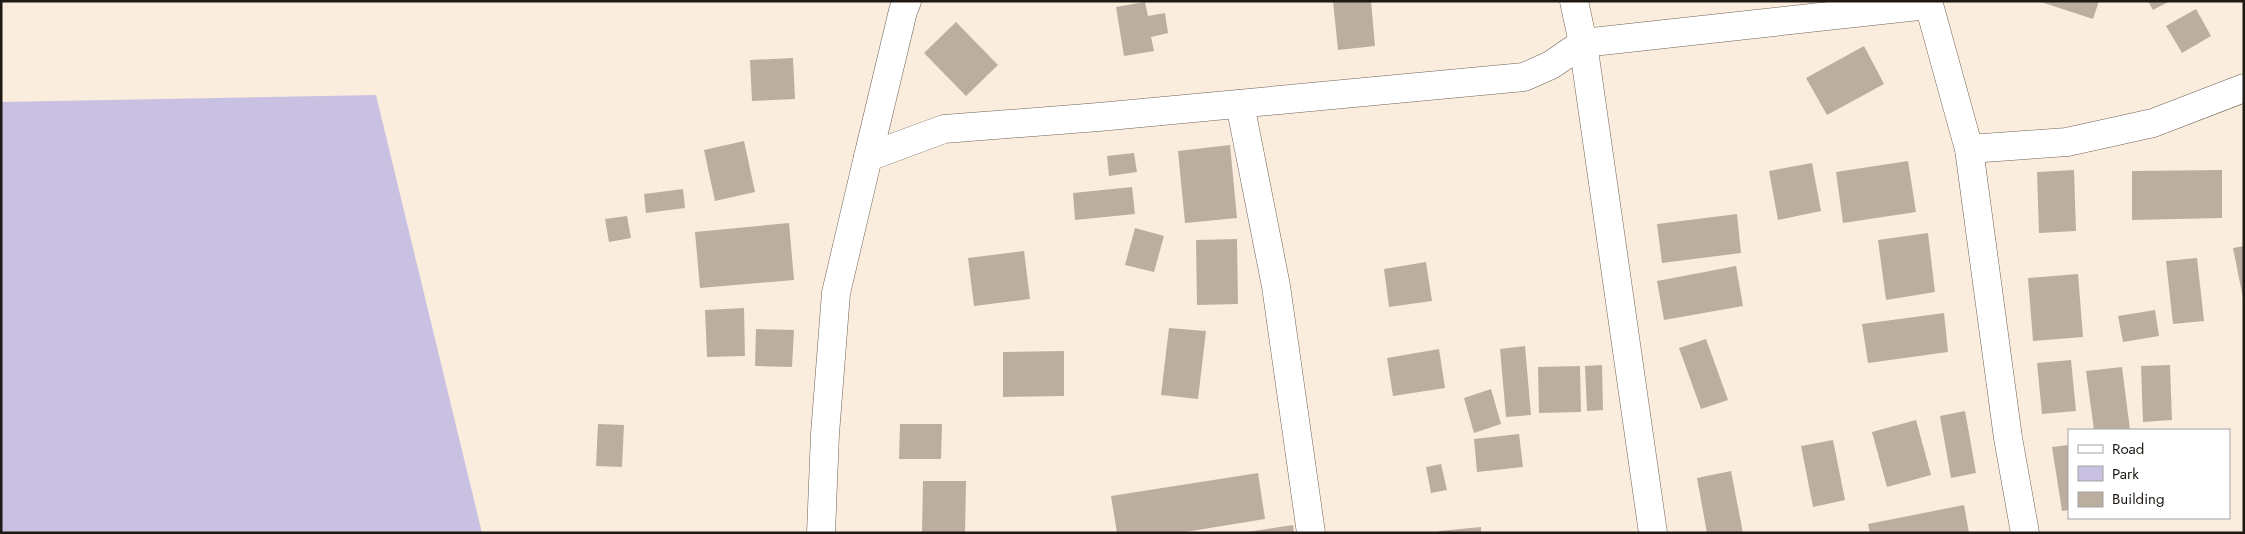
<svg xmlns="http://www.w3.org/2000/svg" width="2245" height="534" viewBox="0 0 2245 534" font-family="Jost,sans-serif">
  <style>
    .green { fill: #c9c1e1 }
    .building { fill: #bbaea0 }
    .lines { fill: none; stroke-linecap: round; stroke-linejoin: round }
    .street-casing { stroke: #6e6256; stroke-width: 29 }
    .street { stroke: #fff; stroke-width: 28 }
  </style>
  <rect width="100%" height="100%" fill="#fbedde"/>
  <!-- green -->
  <path class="green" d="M 376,95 L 482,533 L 1,533 L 1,102 Z"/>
  <!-- building -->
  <g class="building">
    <path d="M 1333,1 L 1371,1 L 1375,46 L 1338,50 Z"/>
    <path d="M 2038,1 L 2099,1 L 2093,19 Z"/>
    <path d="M 2148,1 L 2170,1 L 2153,10 Z"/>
    <path d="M 1145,2 L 1148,16 L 1165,13 L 1168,33 L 1151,37 L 1154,51 L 1124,56 L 1116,7 Z"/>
    <path d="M 2196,9 L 2211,36 L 2182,53 L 2166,26 Z"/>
    <path d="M 956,22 L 998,65 L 966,96 L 924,53 Z"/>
    <path d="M 1864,46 L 1884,84 L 1827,115 L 1806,78 Z"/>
    <path d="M 793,58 L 795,99 L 752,101 L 750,60 Z"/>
    <path d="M 744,141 L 755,192 L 715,201 L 704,150 Z"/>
    <path d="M 1230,145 L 1237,218 L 1185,223 L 1178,151 Z"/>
    <path d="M 1134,153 L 1137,172 L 1109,176 L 1107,156 Z"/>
    <path d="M 1908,161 L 1916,212 L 1843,223 L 1836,172 Z"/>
    <path d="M 1812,163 L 1821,211 L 1778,220 L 1769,171 Z"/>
    <path d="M 2074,170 L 2076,231 L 2039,233 L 2037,172 Z"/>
    <path d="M 2222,170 L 2222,218 L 2132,220 L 2132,171 Z"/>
    <path d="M 1132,187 L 1135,214 L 1075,220 L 1073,193 Z"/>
    <path d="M 683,189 L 685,208 L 646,213 L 644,194 Z"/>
    <path d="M 1737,214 L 1741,253 L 1662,263 L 1657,224 Z"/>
    <path d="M 627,216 L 631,238 L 609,242 L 605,219 Z"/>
    <path d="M 789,223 L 794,280 L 700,288 L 695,232 Z"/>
    <path d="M 1135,228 L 1164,236 L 1154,272 L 1125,265 Z"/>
    <path d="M 1928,233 L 1935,292 L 1886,300 L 1878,240 Z"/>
    <path d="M 1237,239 L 1238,304 L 1197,305 L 1196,240 Z"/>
    <path d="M 2244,246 L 2244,298 L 2243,298 L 2233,248 Z"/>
    <path d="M 1024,251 L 1030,299 L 974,306 L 968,258 Z"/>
    <path d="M 2197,258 L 2204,321 L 2173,324 L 2166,261 Z"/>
    <path d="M 1426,262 L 1432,301 L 1389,307 L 1384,269 Z"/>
    <path d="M 1736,266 L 1743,306 L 1664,320 L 1657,281 Z"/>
    <path d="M 2078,274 L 2083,337 L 2033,341 L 2028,278 Z"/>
    <path d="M 744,308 L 745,356 L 707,357 L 705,310 Z"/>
    <path d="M 2155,310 L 2159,336 L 2123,342 L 2118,316 Z"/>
    <path d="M 1944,313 L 1948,352 L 1868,363 L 1862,324 Z"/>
    <path d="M 1169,328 L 1206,331 L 1198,399 L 1161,395 Z"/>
    <path d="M 756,329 L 794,330 L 792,367 L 755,366 Z"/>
    <path d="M 1706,339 L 1728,400 L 1701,409 L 1679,348 Z"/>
    <path d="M 1525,346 L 1531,415 L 1506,417 L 1500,349 Z"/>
    <path d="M 1439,349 L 1445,388 L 1393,396 L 1387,358 Z"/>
    <path d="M 1064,351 L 1064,396 L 1003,397 L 1003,352 Z"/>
    <path d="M 2071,360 L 2076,411 L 2042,414 L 2037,363 Z"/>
    <path d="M 1602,365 L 1603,410 L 1587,411 L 1585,366 Z"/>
    <path d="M 2170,365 L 2172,420 L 2143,422 L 2141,366 Z"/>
    <path d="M 1580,366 L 1581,412 L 1539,413 L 1538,367 Z"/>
    <path d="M 2122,367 L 2130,430 L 2094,430 L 2086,371 Z"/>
    <path d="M 1491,389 L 1501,424 L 1474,433 L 1464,398 Z"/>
    <path d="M 1965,411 L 1976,473 L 1951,478 L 1940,416 Z"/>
    <path d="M 1916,420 L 1931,475 L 1887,487 L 1872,432 Z"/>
    <path d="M 598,424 L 624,425 L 622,467 L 596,466 Z"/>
    <path d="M 900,424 L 942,424 L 941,459 L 899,459 Z"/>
    <path d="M 1519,434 L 1523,467 L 1477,472 L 1474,439 Z"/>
    <path d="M 1833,440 L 1845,500 L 1813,507 L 1801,446 Z"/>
    <path d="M 2069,445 L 2069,510 L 2062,511 L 2052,447 Z"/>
    <path d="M 1441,464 L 1447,490 L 1431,493 L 1426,467 Z"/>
    <path d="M 1731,471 L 1743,533 L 1707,533 L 1697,478 Z"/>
    <path d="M 1258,473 L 1265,519 L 1179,533 L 1117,533 L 1111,496 Z"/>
    <path d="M 923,481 L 966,481 L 965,533 L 922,533 Z"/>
    <path d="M 1964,505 L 1969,533 L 1870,533 L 1868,524 Z"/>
    <path d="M 1293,525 L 1294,533 L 1247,533 L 1247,532 Z"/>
    <path d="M 1481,527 L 1481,533 L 1439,533 L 1439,531 Z"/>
  </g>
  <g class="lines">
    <defs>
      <g id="street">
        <path d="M 1574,1 L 1583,43 L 1653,533"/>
        <path d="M 1928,1 L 1969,149 L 2008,438 L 2025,533"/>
        <path d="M 1240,104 L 1276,286 L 1311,533"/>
        <path d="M 1969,149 L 2067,142 L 2153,123 L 2244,88"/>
        <path d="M 868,157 L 903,11 L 907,1"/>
        <path d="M 821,533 L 825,434 L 836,293 L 868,157 L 944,129 L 1099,117 L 1524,77 L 1551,65 L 1583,43 L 1928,5"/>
      </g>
    </defs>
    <!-- street casing -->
    <use href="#street" class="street-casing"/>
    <!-- street -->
    <use href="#street" class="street"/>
  </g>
  <!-- border -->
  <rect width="2245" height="534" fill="none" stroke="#1e1914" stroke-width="5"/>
  <!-- legend -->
  <rect x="2068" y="429" width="162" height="90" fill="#ffffff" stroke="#a5a3a1"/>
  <rect x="2078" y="445" width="25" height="8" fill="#ffffff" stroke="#a5a3a1"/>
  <text x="2112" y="454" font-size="15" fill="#1e1914">Road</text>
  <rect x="2078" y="466" width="25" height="15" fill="#c9c1e1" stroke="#a5a3a1"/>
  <text x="2112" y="479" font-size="15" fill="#1e1914">Park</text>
  <rect x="2078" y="492" width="25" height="15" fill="#bbaea0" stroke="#a5a3a1"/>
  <text x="2112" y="504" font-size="15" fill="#1e1914">Building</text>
</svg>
